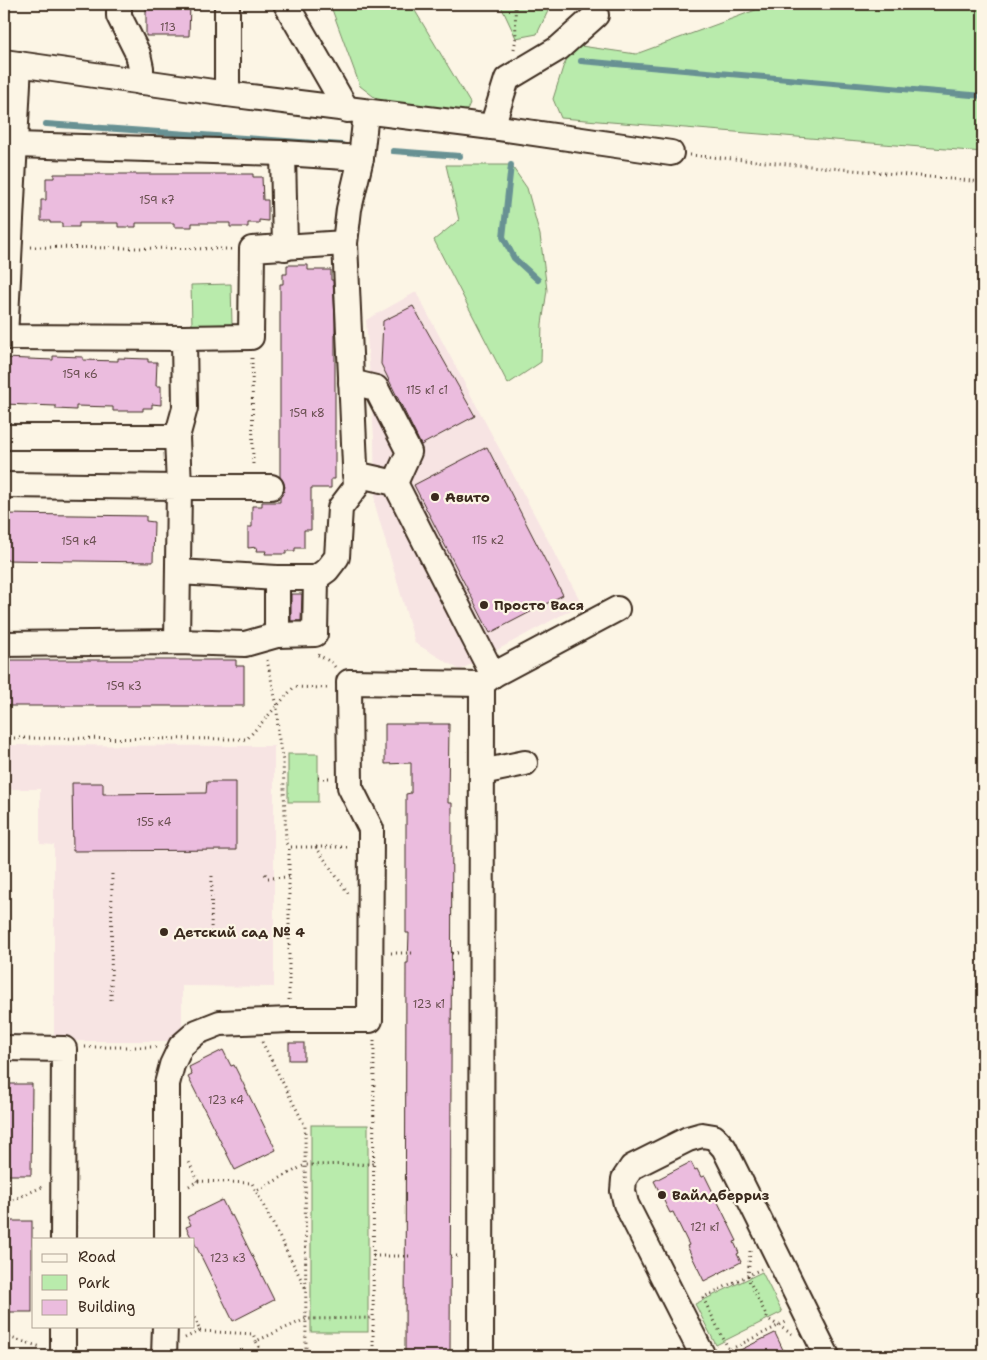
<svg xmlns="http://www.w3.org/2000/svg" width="987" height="1360" viewBox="0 0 987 1360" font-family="'Shantell Sans',sans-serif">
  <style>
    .built { fill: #f7e4e3 }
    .green { fill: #b9ebac; stroke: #7a8a65 }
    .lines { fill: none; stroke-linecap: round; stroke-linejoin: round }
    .stream { stroke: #679193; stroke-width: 6 }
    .building { fill: #ebbcde; stroke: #3b2a1e }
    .minor-casing { stroke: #3b2a1e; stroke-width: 28 }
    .path { stroke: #3b2a1e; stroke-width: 3; stroke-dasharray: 1 4; stroke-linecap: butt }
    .minor { stroke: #fcf5e5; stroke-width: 24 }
    .poi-dot { fill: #3b2a1e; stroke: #fcf5e5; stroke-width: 2 }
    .labels { text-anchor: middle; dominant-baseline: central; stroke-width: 4.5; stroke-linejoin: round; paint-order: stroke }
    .number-label { font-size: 11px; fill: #674e4e }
    .poi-label { font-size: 14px; font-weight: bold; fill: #3b2a1e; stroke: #fcf5e5; text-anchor: start }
  </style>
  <rect width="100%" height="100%" fill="#fcf5e5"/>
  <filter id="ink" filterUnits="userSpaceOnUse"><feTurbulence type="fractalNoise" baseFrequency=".02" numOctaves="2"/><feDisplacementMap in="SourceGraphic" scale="10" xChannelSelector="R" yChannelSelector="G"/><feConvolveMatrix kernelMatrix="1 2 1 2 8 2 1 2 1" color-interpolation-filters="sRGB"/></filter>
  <g filter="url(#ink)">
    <!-- built -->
    <g class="built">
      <path d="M 416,292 L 582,604 L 460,670 L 415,643 L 375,505 L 374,438 L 366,320 Z"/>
      <path d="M 4,745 L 274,746 L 274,987 L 182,986 L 182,1031 L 171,1041 L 54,1041 L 54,845 L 40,844 L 40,789 L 4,789 Z"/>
    </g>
    <!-- green -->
    <g class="green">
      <path d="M 330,4 L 411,4 L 470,103 L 466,112 L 382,103 L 360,86 Z"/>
      <path d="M 500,4 L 550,4 L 548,11 L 537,34 L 516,38 Z"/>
      <path d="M 772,4 L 983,4 L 983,152 L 561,118 L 553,99 L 563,67 L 574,45 L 636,54 Z"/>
      <path d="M 446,165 L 511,165 L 527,188 L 540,235 L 547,290 L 542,324 L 541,362 L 508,384 L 434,240 L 459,220 Z"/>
      <path d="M 231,284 L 232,324 L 192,325 L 191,285 Z"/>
      <rect x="288" y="754" width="30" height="48"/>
      <rect x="311" y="1125" width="57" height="207"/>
      <path d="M 762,1272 L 782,1312 L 716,1345 L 695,1304 Z"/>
    </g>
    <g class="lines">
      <!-- stream -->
      <g class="stream">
        <path d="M 581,61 L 983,96"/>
        <path d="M 46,124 L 342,145"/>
        <path d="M 393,151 L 460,156"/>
        <path d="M 511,165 L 503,237 L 514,258 L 538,280"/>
      </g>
    </g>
    <!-- building -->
    <g class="building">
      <path d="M 146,4 L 190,4 L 189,36 L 146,36 Z"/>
      <path d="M 54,174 L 253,174 L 253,177 L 262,177 L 263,200 L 268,200 L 268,221 L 259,220 L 259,223 L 248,223 L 248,227 L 230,227 L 230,223 L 192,223 L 192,227 L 174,227 L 174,223 L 136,223 L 136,227 L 118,227 L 118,223 L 79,223 L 79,227 L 62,227 L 62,223 L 50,223 L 50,221 L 41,221 L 41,200 L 46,200 L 46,178 L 54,178 Z"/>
      <path d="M 287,265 L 308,265 L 308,270 L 331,270 L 331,280 L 333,280 L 335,321 L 335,479 L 331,479 L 331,488 L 311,488 L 311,530 L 304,530 L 304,548 L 295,548 L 295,551 L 286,551 L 286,554 L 265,554 L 266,551 L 256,551 L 257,547 L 248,548 L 248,527 L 252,527 L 252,506 L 262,506 L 262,502 L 280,502 L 280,497 L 285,487 L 283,481 L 280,477 L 280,284 L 283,284 L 283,274 L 287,274 Z"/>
      <path d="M 413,306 L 475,416 L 421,445 L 381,364 L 383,321 Z"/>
      <path d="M 53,356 L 83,357 L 83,360 L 118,361 L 118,358 L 148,359 L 148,362 L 157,362 L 156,386 L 161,386 L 161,405 L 152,404 L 152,408 L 143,408 L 143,411 L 113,411 L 113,407 L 76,406 L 76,410 L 56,409 L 56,406 L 4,404 L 4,358 L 53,360 Z"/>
      <path d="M 487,447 L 563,595 L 490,633 L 414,485 Z"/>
      <path d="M 4,514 L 146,516 L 146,521 L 154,522 L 153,562 L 4,560 Z"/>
      <path d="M 291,594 L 302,594 L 301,621 L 291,621 Z"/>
      <path d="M 4,660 L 236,660 L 236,666 L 244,666 L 244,706 L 4,706 Z"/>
      <path d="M 385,724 L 449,724 L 448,803 L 452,803 L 450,1356 L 405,1356 L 406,963 L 408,963 L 409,933 L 406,933 L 406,794 L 411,793 L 411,763 L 385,764 Z"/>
      <path d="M 207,782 L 236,782 L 236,850 L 73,851 L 72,783 L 103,783 L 103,794 L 206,793 Z"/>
      <rect x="289" y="1043" width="15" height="17"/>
      <path d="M 223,1050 L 231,1066 L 234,1065 L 276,1150 L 235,1170 L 188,1077 L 192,1075 L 189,1067 Z"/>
      <path d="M 4,1084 L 32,1084 L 31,1175 L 4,1175 Z"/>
      <path d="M 691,1162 L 695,1170 L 697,1169 L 701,1177 L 705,1176 L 737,1241 L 734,1242 L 739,1253 L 737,1254 L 741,1262 L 704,1281 L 687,1246 L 689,1245 L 673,1212 L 670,1213 L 654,1181 Z"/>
      <path d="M 222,1200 L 230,1216 L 232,1215 L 274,1300 L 233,1321 L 194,1242 L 194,1239 L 192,1239 L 186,1227 L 191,1225 L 187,1217 Z"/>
      <rect x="4" y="1221" width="28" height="91"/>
      <path d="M 775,1333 L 786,1356 L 728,1356 Z"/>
    </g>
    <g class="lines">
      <defs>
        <g id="minor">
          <path d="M 119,4 L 119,16 L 138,54 L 141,68 L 141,82"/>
          <path d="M 227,4 L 227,94"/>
          <path d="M 286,4 L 347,110"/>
          <path d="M 4,62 L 227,94 L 492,127 L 671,153"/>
          <path d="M 19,64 L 5,337 L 184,338 L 185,408 L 177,437 L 179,487 L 271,487"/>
          <path d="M 492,127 L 507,79 L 559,48 L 596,15"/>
          <path d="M 15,145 L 283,153 L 361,158"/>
          <path d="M 283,153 L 285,248"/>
          <path d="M 184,338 L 251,337 L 252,249 L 345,243"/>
          <path d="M 351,382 L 376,388 L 409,452 L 395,483"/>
          <path d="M 4,437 L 177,437"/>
          <path d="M 355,474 L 395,483 L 493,675"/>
          <path d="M 4,485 L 179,487 L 177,642"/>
          <path d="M 179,572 L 277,578 L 316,578 L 327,570 L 337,557 L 340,508 L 356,487 L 345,243 L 349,209 L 361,158 L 366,113"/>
          <path d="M 277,635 L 315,634 L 316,578"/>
          <path d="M 4,644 L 177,642 L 245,644 L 277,635 L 277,578"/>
          <path d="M 482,772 L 525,763"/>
          <path d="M 4,1048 L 64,1049 L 63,1239"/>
          <path d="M 167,1239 L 167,1084 L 172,1065 L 181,1046 L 197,1032 L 220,1023 L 289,1020 L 370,1020 L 371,829 L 350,787 L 349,682 L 482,684 L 493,675 L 617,609"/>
          <path d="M 63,1356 L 63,1326"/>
          <path d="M 164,1356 L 165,1326"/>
          <path d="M 481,1356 L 482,684"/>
          <path d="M 703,1356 L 626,1204 L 623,1191 L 624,1179 L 632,1167 L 688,1139 L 702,1135 L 714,1137 L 724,1148 L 827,1356"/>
        </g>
      </defs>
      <!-- minor casing -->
      <use href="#minor" class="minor-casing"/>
      <!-- path -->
      <g class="path">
        <path d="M 514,49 L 516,38 L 515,4"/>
        <path d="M 690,155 L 983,182"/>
        <path d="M 30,247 L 231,249"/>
        <path d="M 252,358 L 253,467"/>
        <path d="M 318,655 L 331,662 L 335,667"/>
        <path d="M 267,660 L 277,706 L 278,734 L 283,761 L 286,843 L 289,847"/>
        <path d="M 4,738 L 247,739 L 294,687 L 328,688"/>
        <path d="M 318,778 L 330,778"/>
        <path d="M 316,847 L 348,893"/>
        <path d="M 265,874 L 268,878 L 289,877"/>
        <path d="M 211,932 L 212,875"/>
        <path d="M 391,953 L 412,953"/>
        <path d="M 452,953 L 461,953"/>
        <path d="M 111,1000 L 112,874"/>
        <path d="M 289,1000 L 289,847 L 350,847"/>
        <path d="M 262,1042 L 305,1126 L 306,1356"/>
        <path d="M 85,1047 L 158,1047"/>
        <path d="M 198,1181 L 252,1183 L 256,1191"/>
        <path d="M 189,1186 L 198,1181 L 189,1162"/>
        <path d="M 4,1204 L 42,1187"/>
        <path d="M 750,1251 L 748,1278 L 768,1319 L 792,1334"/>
        <path d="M 373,1256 L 411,1256"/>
        <path d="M 451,1256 L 461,1256"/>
        <path d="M 305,1287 L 256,1191 L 305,1165 L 374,1164"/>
        <path d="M 702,1298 L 761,1269"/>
        <path d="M 703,1298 L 729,1350 L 786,1322"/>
        <path d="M 200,1331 L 253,1334 L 256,1341"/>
        <path d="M 4,1336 L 41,1347"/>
        <path d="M 185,1338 L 200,1331 L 194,1317"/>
        <path d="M 264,1356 L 256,1341 L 306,1319 L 373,1318"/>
        <path d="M 373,1356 L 374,1039"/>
      </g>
      <!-- minor -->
      <use href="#minor" class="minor"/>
    </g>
  </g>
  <!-- markers -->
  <g class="poi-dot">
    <circle cx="435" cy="497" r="5"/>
    <circle cx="484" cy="605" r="5"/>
    <circle cx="164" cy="932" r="5"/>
    <circle cx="662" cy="1195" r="5"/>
  </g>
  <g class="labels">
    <!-- number labels -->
    <g class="number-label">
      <text x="168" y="27">113</text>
      <text x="157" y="200">159 к7</text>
      <text x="80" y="374">159 к6</text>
      <text x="427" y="390">115 к1 с1</text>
      <text x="307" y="413">159 к8</text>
      <text x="488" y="540">115 к2</text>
      <text x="79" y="541">159 к4</text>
      <text x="124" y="686">159 к3</text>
      <text x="154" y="822">155 к4</text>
      <text x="429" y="1004">123 к1</text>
      <text x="226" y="1100">123 к4</text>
      <text x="705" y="1227">121 к1</text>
      <text x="228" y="1258">123 к3</text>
    </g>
    <!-- poi labels -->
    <g class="poi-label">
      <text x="445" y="497">Авито</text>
      <text x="494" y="605">Просто Вася</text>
      <text x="174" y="932">Детский сад № 4</text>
      <text x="672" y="1195">Вайлдберриз</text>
    </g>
  </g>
  <!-- margin -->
  <rect width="987" height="1360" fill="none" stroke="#fcf5e5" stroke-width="20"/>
  <rect x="10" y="10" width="967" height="1340" fill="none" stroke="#3b2a1e" stroke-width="2" filter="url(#ink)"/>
  <!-- legend -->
  <rect x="32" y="1238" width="162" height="90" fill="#fcf5e5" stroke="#afa495"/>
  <rect x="42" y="1254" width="25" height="8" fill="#fcf5e5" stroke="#afa495"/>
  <text x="78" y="1262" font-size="15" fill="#3b2a1e">Road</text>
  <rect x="42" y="1275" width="25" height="15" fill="#b9ebac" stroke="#afa495"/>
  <text x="78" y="1288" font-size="15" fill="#3b2a1e">Park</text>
  <rect x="42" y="1300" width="25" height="15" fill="#ebbcde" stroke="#afa495"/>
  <text x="78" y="1312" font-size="15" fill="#3b2a1e">Building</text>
</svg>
